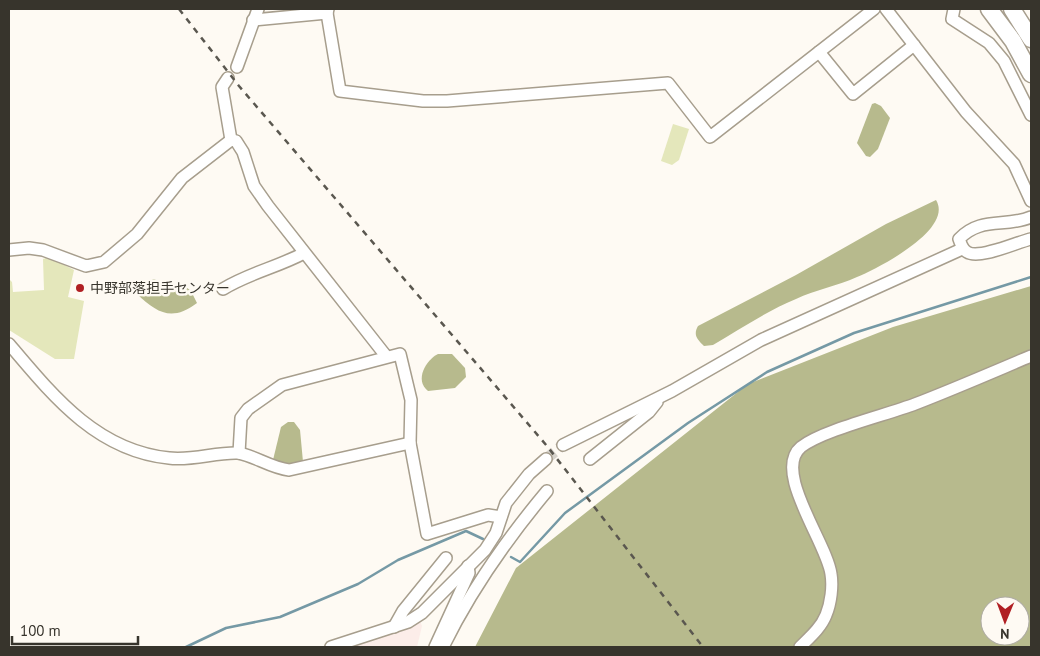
<svg xmlns="http://www.w3.org/2000/svg" width="1040" height="656" viewBox="0 0 1040 656" font-family="'PT Sans','Noto Sans JP',sans-serif">
  <style>
    .industrial { fill: #fcede9 }
    .green { fill: #e4e7bb }
    .forest { fill: #b7ba8d; fill-rule: evenodd }
    .lines { fill: none; stroke-linecap: round; stroke-linejoin: round }
    .stream { stroke: #7599a5; stroke-width: 2.5 }
    .minor-tunnel { stroke: #d6d2cb; stroke-width: 11; stroke-dasharray: 11 5.5; stroke-linecap: butt }
    .minor-casing { stroke: #a79e8d; stroke-width: 14 }
    .highway-casing { stroke: #a79e8d; stroke-width: 19 }
    .minor { stroke: #fff; stroke-width: 11 }
    .highway { stroke: #fff; stroke-width: 16 }
    .rail { stroke: #5a574f; stroke-width: 2.5; stroke-dasharray: 6 6; stroke-linecap: butt }
    .poi-dot { fill: #b01f23; stroke: #fefaf3; stroke-width: 2 }
    .labels { text-anchor: middle; dominant-baseline: central; stroke-width: 5; stroke-linejoin: round; paint-order: stroke }
    .poi-label { font-size: 14px; fill: #37342c; stroke: #fefaf3; text-anchor: start }
  </style>
  <rect width="100%" height="100%" fill="#fefaf3"/>
  <!-- industrial -->
  <path class="industrial" d="M 420,621 L 422,626 L 417,647 L 347,647 L 403,629 Z"/>
  <!-- green -->
  <g class="green">
    <path d="M 673,124 L 689,129 L 679,160 L 672,165 L 661,161 Z"/>
    <path d="M 49,257 L 74,270 L 68,297 L 84,301 L 74,359 L 55,359 L 9,330 L 9,279 L 12,282 L 13,292 L 44,290 L 43,259 Z"/>
  </g>
  <!-- forest -->
  <g class="forest">
    <path d="M 875,103 L 881,106 L 890,118 L 878,149 L 870,157 L 866,156 L 857,143 L 872,104 Z"/>
    <path d="M 936,200 C 954,229 879,268 857,277 C 837,286 815,290 796,299 C 767,311 740,329 713,345 L 704,346 C 697,339 693,335 698,326 L 796,275 L 886,224 Z"/>
    <path d="M 154,279 L 165,284 L 182,284 L 191,291 L 197,303 C 172,322 157,313 137,294 L 144,283 Z"/>
    <path d="M 1031,286 L 1031,647 L 475,647 L 516,568 L 748,384 L 893,327 ZM 990,606 L 1020,606 L 1020,636 L 990,636 Z"/>
    <path d="M 438,354 L 452,354 L 465,368 L 466,377 L 455,388 L 428,391 C 414,380 426,360 438,354 Z"/>
    <path d="M 288,422 L 294,422 L 300,430 L 303,462 L 279,467 L 273,460 L 281,427 Z"/>
  </g>
  <g class="lines">
    <!-- stream -->
    <g class="stream">
      <path d="M 511,557 L 520,562 L 565,513 L 688,423 L 767,372 L 854,333 L 1031,277"/>
      <path d="M 186,647 L 226,628 L 280,617 L 358,584 L 398,560 L 466,531 L 483,539"/>
    </g>
    <!-- minor-tunnel -->
    <path class="minor-tunnel" d="M 546,459 L 563,445"/>
    <defs>
      <g id="minor">
        <path d="M 886,9 L 966,112 L 1014,164 L 1031,201"/>
        <path d="M 954,9 L 952,19 L 989,43 L 1004,61 L 1031,115"/>
        <path d="M 327,13 L 340,91 L 423,101 L 447,101 L 668,83 L 710,137 L 874,9"/>
        <path d="M 253,20 L 327,13 L 328,9"/>
        <path d="M 819,52 L 853,94 L 914,45"/>
        <path d="M 237,67 L 258,9"/>
        <path d="M 228,78 L 222,87 L 231,140"/>
        <path d="M 231,140 L 236,141 L 243,152 L 254,186 L 268,206 L 386,356"/>
        <path d="M 1031,217 C 1005,228 981,216 959,239 C 961,244 962,249 967,252 C 979,260 1017,242 1031,239"/>
        <path d="M 9,250 L 29,248 L 43,250 L 86,266 L 104,262 L 137,234 L 182,178 L 231,140"/>
        <path d="M 223,289 C 249,273 278,267 304,253"/>
        <path d="M 9,344 C 53,396 97,451 169,458 C 192,461 216,452 238,453 C 253,455 271,468 289,470 L 410,443 L 427,534 L 488,515 L 501,517"/>
        <path d="M 563,445 L 672,391 L 761,340 L 962,249"/>
        <path d="M 239,453 L 241,418 L 248,409 L 282,385 L 400,354 L 411,400 L 410,443"/>
        <path d="M 590,459 L 649,412 L 657,402"/>
        <path d="M 394,627 L 403,611 L 446,558"/>
        <path d="M 331,647 L 408,622 L 422,613 L 485,550 L 496,533 L 506,503 L 529,474 L 546,459"/>
        <path d="M 435,647 L 469,573 L 468,566"/>
        <path d="M 443,647 C 471,590 506,540 547,491"/>
        <path d="M 800,647 C 809,638 821,628 826,615 C 831,603 833,586 831,574 C 827,543 772,471 801,447 C 823,430 886,415 915,404 C 954,389 993,372 1031,356"/>
      </g>
      <g id="highway">
        <path d="M 989,9 L 1013,41 L 1031,74"/>
        <path d="M 1012,9 L 1031,39"/>
      </g>
    </defs>
    <!-- minor casing -->
    <use href="#minor" class="minor-casing"/>
    <!-- highway casing -->
    <use href="#highway" class="highway-casing"/>
    <!-- minor -->
    <use href="#minor" class="minor"/>
    <!-- highway -->
    <use href="#highway" class="highway"/>
    <!-- rail -->
    <path class="rail" d="M 179,9 L 239,86 L 547,446 L 703,647"/>
  </g>
  <!-- markers -->
  <circle class="poi-dot" cx="80" cy="288" r="5"/>
  <g class="labels">
    <!-- poi labels -->
    <g class="poi-label">
      <text x="90" y="288">中野部落担手センター</text>
    </g>
  </g>
  <!-- border -->
  <rect width="1040" height="656" fill="none" stroke="#37342c" stroke-width="20"/>
  <!-- north arrow -->
  <g transform="translate(1005 621) rotate(181)"><circle r="24" fill="#fefaf3" stroke="#aeaba3"/>
  <path d="M0-4L9 19L0 12L-9 19Z" fill="#b01f23"/>
  <text y="-8" font-size="14" font-weight="bold" text-anchor="middle" fill="#37342c">N</text>
  </g>
  <!-- scale -->
  <path d="M12 636v8h126v-8" fill="none" stroke="#37342c" stroke-width="2.5"/>
  <text x="20" y="636" font-size="15" fill="#37342c" stroke="#fefaf3" stroke-width="4" paint-order="stroke">100 m</text>
</svg>
